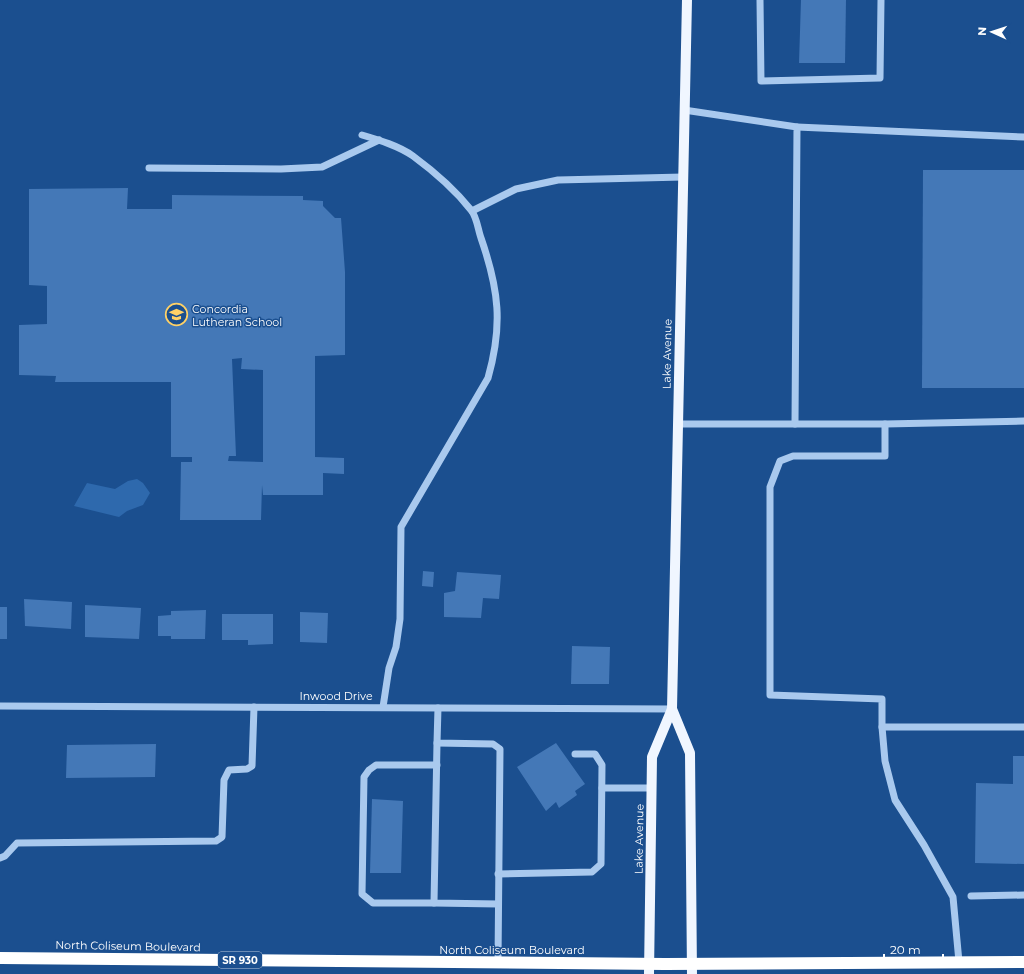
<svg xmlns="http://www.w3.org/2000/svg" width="1024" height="974" viewBox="0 0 1024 974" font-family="Montserrat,sans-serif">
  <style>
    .green { fill: #2e69ad }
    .building { fill: #4478b7; fill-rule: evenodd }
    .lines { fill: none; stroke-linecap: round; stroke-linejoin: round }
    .minor { stroke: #a9c9ee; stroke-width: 7 }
    .major { stroke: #f0f6ff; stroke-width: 10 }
    .highway { stroke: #fff; stroke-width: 12 }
    .labels { text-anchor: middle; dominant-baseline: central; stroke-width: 3; stroke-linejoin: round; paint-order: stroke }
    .shield { fill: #1b4f8f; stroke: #bbcadd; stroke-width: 1 }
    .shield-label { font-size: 10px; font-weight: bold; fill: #fff }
    .poi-label { font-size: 11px; fill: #fff; stroke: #1b4f8f; text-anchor: start }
    .street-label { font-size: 11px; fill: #fff; stroke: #1b4f8f }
  </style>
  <rect width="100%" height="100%" fill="#1b4f8f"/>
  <!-- green -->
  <path class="green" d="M 137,479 L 143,483 L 150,493 L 143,505 L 127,511 L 119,517 L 74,506 L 87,483 L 115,489 L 128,481 Z"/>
  <!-- building -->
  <g class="building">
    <path d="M 801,0 L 846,0 L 845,63 L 799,63 Z"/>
    <path d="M 923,170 L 1024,170 L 1024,388 L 922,388 Z"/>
    <path d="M 128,188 L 127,209 L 172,209 L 172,195 L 303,196 L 303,200 L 323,201 L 323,206 L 335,218 L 341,218 L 345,272 L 345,355 L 315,356 L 315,457 L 344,458 L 344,474 L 323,473 L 323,495 L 263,495 L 262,485 L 261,520 L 180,520 L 181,462 L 192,462 L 192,457 L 171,457 L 171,382 L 55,382 L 56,376 L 19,375 L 19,325 L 47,324 L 47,286 L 29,285 L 29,189 ZM 242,358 L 241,369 L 263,370 L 263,462 L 228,461 L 229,456 L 236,456 L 232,359 Z"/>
    <path d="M 423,571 L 434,572 L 433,587 L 422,586 Z"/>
    <path d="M 457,572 L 501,575 L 499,599 L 483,598 L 481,618 L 444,617 L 444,593 L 455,591 Z"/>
    <path d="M 24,599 L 72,602 L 71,629 L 25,626 Z"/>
    <path d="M 85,605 L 141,608 L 139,639 L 85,637 Z"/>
    <rect x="0" y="607" width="7" height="32"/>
    <path d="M 206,610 L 205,639 L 171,639 L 171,636 L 158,636 L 158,616 L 171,615 L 171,611 Z"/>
    <path d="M 300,612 L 328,613 L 327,643 L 300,642 Z"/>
    <path d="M 222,614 L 273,614 L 273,644 L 248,645 L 248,640 L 222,640 Z"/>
    <path d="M 572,646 L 610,647 L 609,684 L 571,684 Z"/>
    <path d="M 556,743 L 585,784 L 575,791 L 577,795 L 559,808 L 556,802 L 546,811 L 517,767 Z"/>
    <path d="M 156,744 L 155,777 L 66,778 L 67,745 Z"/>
    <path d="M 1013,756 L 1024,756 L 1024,864 L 975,863 L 976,783 L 1013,784 Z"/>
    <path d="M 372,799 L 403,801 L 401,873 L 370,873 Z"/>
  </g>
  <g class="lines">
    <!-- minor -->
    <g class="minor">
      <path d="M 760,0 L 761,81 L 880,78 L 881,0"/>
      <path d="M 684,110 L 797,127 L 795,424"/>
      <path d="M 797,127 L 1024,137"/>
      <path d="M 362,135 C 379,140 399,146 413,156 C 432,170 456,191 471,210 C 477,217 478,230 481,238 C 499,290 503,325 488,378 L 401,527 L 400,619 L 396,647 L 389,668 L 383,707"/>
      <path d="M 149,168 L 281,169 L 322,167 L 379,140"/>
      <path d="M 472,211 L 516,189 L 558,180 L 683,177"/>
      <path d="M 678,424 L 885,424 L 1024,421"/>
      <path d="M 885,424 L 885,456 L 793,456 L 780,461 L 770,487 L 770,695 L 882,699 L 882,727 L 885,761 L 895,800 L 924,845 L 953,897 L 959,962"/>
      <path d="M 0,706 L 672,709"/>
      <path d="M 438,708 L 437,743 L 493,744 L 500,749 L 498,962"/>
      <path d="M 882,727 L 1024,727"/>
      <path d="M 437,743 L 434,903 L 498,904"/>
      <path d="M 602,788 L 651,788"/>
      <path d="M 0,858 L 5,856 L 17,843 L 216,841 L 222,837 L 224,780 L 229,770 L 247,769 L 252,766 L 254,707"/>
      <path d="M 498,874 L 592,872 L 601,864 L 602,765 L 595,754 L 575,754"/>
      <path d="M 971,896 L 1024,895"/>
      <path d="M 434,903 L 373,903 L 362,894 L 364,777 L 369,770 L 376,765 L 437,765"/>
    </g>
    <!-- major -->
    <g class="major">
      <path d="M 672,709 L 690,753 L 692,974"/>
      <path d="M 649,974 L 652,757 L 672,709 L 687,0"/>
    </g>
    <!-- highway -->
    <path class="highway" d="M 0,958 L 665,964 L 1024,962"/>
  </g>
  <!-- icons -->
  <defs>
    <symbol id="school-ring" viewBox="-11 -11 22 22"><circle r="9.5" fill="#1b4f8f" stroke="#ffd166" stroke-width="1.5"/><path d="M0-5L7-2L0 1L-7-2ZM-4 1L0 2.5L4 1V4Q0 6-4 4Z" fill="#ffd166"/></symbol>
  </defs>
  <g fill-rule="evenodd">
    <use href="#school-ring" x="164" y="302" width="25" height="25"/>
  </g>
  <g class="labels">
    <!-- shield labels -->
    <rect class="shield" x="218" y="952" width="44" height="16" rx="3"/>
    <g class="shield-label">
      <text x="240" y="960">SR 930</text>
    </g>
    <!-- poi labels -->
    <g class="poi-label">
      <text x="192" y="309">Concordia<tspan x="192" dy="13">Lutheran School</tspan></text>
    </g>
    <!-- street labels -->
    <g class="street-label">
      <text transform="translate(667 354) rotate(-89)">Lake Avenue</text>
      <text x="336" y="696">Inwood Drive</text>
      <text transform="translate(639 839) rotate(-89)">Lake Avenue</text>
      <text transform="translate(128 946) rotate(1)">North Coliseum Boulevard</text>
      <text x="512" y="950">North Coliseum Boulevard</text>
    </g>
  </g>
  <!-- north arrow -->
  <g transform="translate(992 32) rotate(273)" stroke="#1b4f8f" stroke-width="3" paint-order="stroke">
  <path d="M0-3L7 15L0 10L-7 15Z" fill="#ffffff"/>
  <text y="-6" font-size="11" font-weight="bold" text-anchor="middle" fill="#ffffff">N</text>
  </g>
  <!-- scale -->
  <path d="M884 954v6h59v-6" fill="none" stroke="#ffffff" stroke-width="2"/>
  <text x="890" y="954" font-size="12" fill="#ffffff" stroke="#1b4f8f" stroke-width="3" paint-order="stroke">20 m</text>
</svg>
